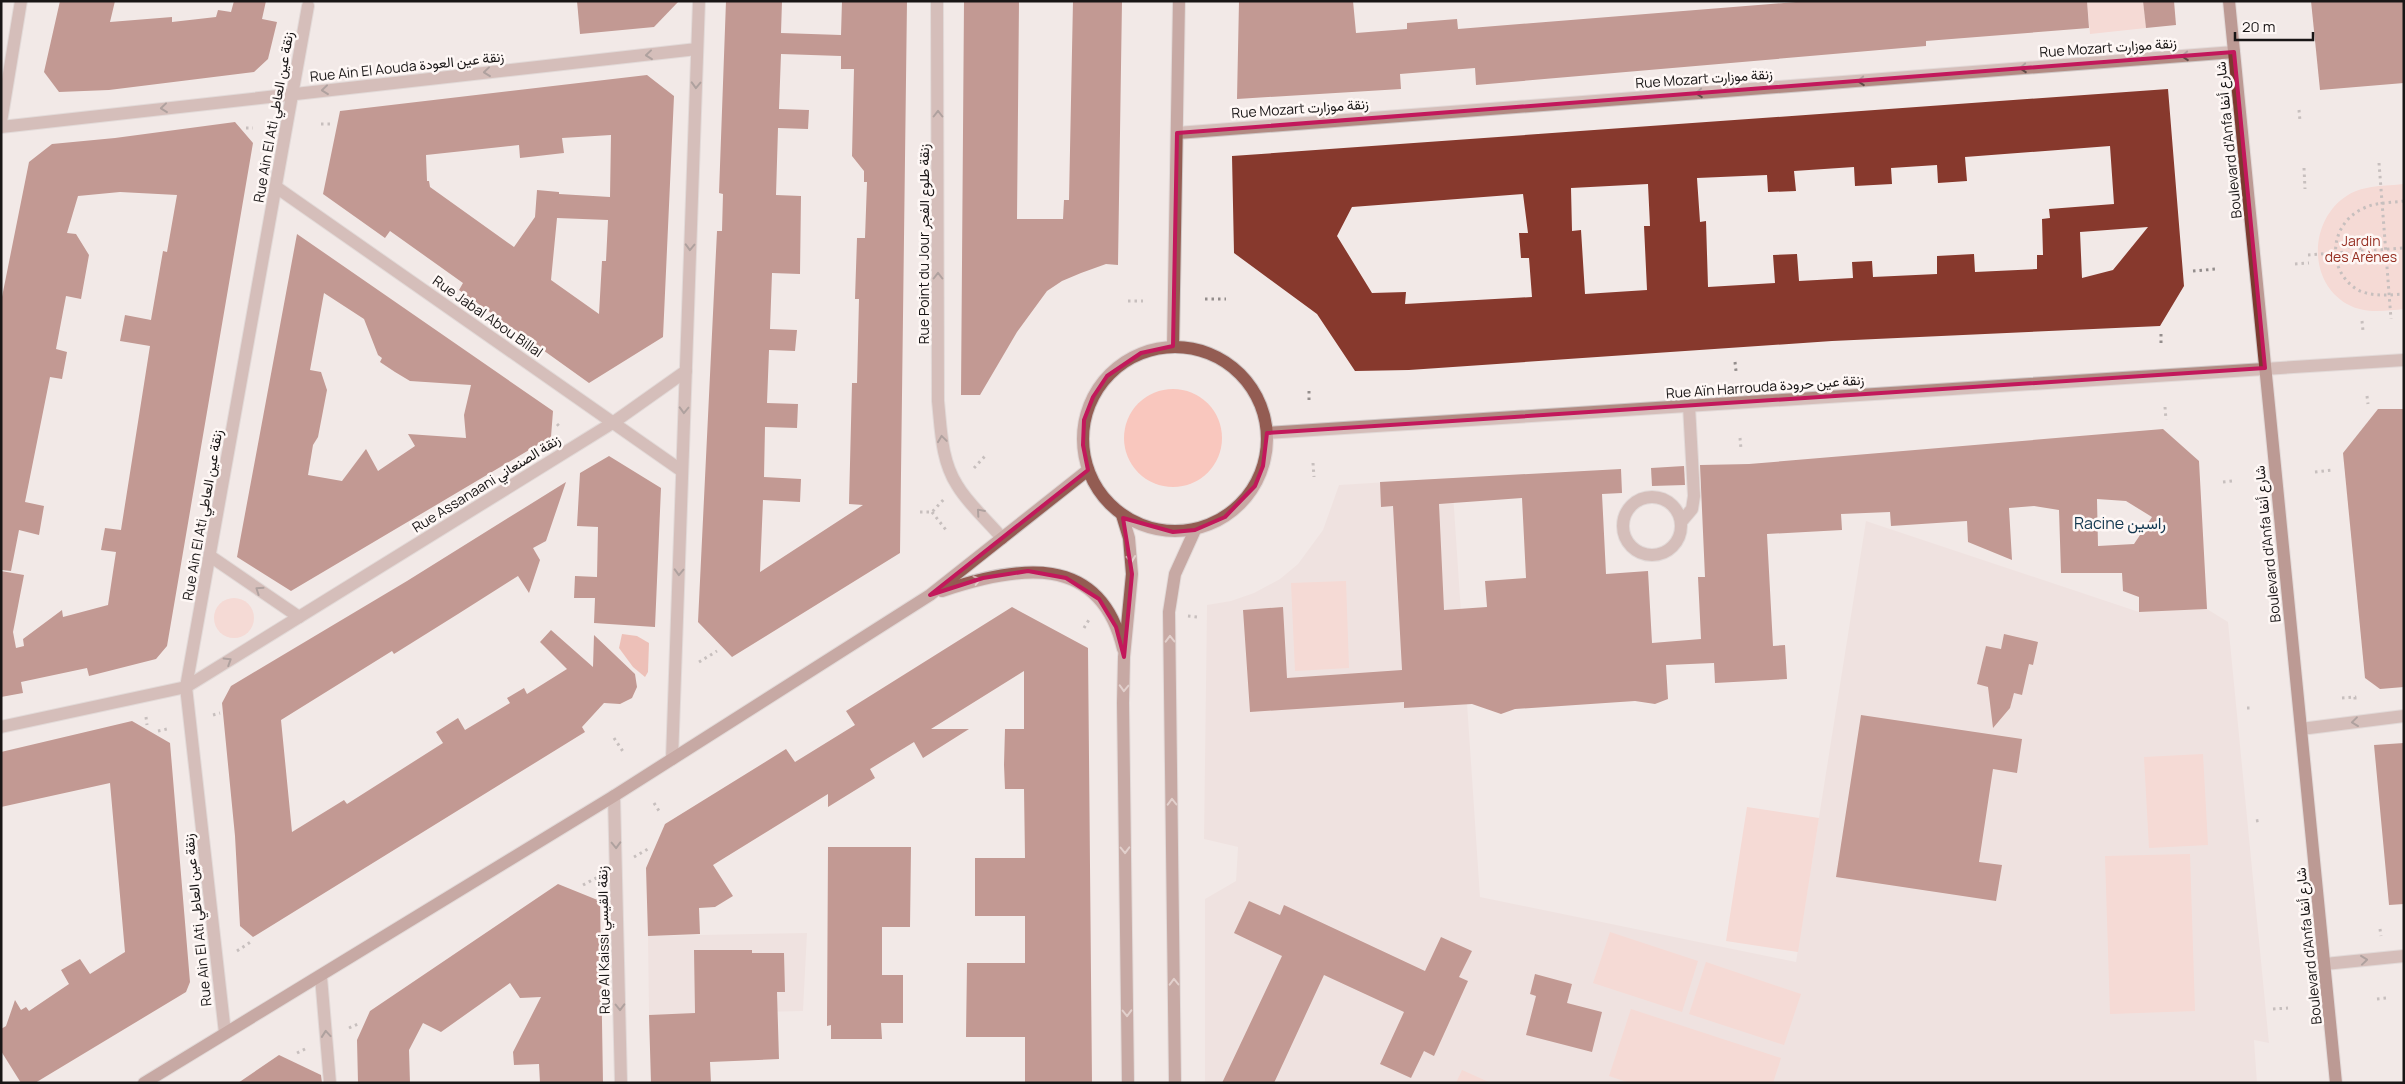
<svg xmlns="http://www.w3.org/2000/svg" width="2405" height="1084" viewBox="0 0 2405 1084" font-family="Manrope,Vazirmatn,sans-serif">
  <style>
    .built { fill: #ecdad7 }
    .green { fill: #f9c7be }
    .water { fill: #e78f7f }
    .building { fill: #87392d; fill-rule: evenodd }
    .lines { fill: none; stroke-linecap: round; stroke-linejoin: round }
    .service-casing { stroke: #cfc7c6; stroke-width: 14 }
    .minor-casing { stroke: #cfc7c6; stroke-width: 14 }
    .tertiary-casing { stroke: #cfc7c6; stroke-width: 14 }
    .secondary-casing { stroke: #cfc7c6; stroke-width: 14 }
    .primary-casing { stroke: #cfc7c6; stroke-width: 14 }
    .path { stroke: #938d8c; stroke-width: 3; stroke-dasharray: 2.5 4; stroke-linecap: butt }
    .service { stroke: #b28b83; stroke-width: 12 }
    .minor { stroke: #b28b83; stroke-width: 12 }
    .tertiary { stroke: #b28b83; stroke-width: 12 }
    .secondary { stroke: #935c52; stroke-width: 12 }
    .primary { stroke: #7b3a2f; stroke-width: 12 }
    .oneway { stroke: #5e4b47 }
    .oneway2 { stroke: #ceb1ac }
    .marked { fill: none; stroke: #c2185b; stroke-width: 4; stroke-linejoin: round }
    .labels { text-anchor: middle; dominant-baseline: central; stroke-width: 5; stroke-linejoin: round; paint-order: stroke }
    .street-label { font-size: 14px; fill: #191616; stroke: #fef7f5 }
    .park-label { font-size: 14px; fill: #962f22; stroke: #fef7f5 }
    .quarter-label { font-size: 16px; fill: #11364e; stroke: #fef7f5 }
  </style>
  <rect width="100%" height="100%" fill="#f2e9e7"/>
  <!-- built -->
  <g class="built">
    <path d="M 1452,478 L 1480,897 L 1796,962 L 1866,521 L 2139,612 L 2207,609 L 2228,622 L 2269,1043 L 2254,1040 L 2257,1083 L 1205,1083 L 1205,899 L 1236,881 L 1238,847 L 1204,839 L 1207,605 L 1231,601 L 1254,593 L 1280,579 L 1298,564 L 1323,530 L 1339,485 Z"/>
    <path d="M 807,933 L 803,1011 L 649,1015 L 648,936 Z"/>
  </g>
  <!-- green -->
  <g class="green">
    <path d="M 2087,1 L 2143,1 L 2146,28 L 2090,34 Z"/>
    <path d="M 2404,184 L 2404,309 C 2385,311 2364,314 2347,304 C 2307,281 2309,219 2348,195 C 2364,185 2386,186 2404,184 Z"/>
    <circle cx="1173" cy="438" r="49"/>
    <path d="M 1346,581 L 1349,668 L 1295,671 L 1291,583 Z"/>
    <circle cx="234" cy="618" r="20"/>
    <path d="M 2203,754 L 2208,845 L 2149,848 L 2144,757 Z"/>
    <path d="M 1747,807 L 1819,818 L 1798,952 L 1726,941 Z"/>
    <path d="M 2190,854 L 2195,1011 L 2110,1014 L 2105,856 Z"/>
    <path d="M 1610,932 L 1698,961 L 1682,1012 L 1593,983 Z"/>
    <path d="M 1706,962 L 1801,994 L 1784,1045 L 1689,1014 Z"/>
    <path d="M 1631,1009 L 1781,1058 L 1773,1083 L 1630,1083 L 1609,1076 Z"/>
    <path d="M 1462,1070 L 1491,1083 L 1456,1083 Z"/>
  </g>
  <!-- water -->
  <path class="water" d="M 622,634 L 637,636 L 649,643 L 648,672 L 645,677 L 633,667 L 619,648 Z"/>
  <!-- building -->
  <g class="building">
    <path d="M 60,1 L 115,1 L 110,22 L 172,17 L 172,22 L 216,17 L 218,10 L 231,12 L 234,1 L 266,1 L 262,19 L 277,22 L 268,59 L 254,72 L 109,90 L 59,92 L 44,72 Z"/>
    <path d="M 577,1 L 679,1 L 654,27 L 580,34 Z"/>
    <path d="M 726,1 L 782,1 L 781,33 L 841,35 L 842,1 L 907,1 L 900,553 L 732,657 L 698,622 L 717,231 L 722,231 L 723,194 L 719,193 ZM 781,54 L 841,56 L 841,69 L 854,69 L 852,156 L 864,171 L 864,182 L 867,182 L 865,238 L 857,238 L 855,299 L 859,299 L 857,383 L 852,383 L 849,504 L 863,505 L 760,572 L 763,500 L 800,502 L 801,479 L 764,477 L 765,427 L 797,428 L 798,404 L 767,403 L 769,350 L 795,351 L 797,330 L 770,329 L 772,273 L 800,274 L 801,196 L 776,195 L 778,128 L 808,129 L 809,110 L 779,109 Z"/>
    <path d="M 964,1 L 1019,1 L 1017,219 L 1063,219 L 1064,200 L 1069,200 L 1073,1 L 1122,1 L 1118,265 L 1106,264 L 1081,273 L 1062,281 L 1047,291 L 1017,332 L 980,395 L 961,395 Z"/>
    <path d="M 1239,1 L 1353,1 L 1356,33 L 1407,29 L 1407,23 L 1457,19 L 1458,29 L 1808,1 L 2087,1 L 2089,28 L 1926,41 L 1926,46 L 1476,85 L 1475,68 L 1400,74 L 1401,89 L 1237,99 Z"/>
    <path d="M 2143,1 L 2174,1 L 2176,25 L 2146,28 Z"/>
    <path d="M 2311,1 L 2404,1 L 2404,83 L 2320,90 Z"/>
    <path d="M 647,75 L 674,96 L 663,337 L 589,383 L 459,290 L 463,283 L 390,231 L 385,238 L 323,194 L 340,111 ZM 611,135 L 610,197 L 559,194 L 559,192 L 537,190 L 535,217 L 514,247 L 430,187 L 429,181 L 427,181 L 426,155 L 519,145 L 520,158 L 564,153 L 562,138 ZM 557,218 L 608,220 L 606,261 L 602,261 L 599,314 L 551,280 Z"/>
    <path d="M 2168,89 L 2184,286 L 2160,326 L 1832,341 L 1409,370 L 1355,371 L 1317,314 L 1234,253 L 1232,156 ZM 2110,146 L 2114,204 L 2049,209 L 2050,218 L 2042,219 L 2043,255 L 2037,255 L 2037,269 L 1975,272 L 1974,254 L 1937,256 L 1937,274 L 1873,277 L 1872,261 L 1852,262 L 1853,278 L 1799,281 L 1797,254 L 1773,255 L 1775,283 L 1708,287 L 1706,221 L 1700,222 L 1697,178 L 1767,175 L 1768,192 L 1796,191 L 1794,171 L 1854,167 L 1855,186 L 1892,184 L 1891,168 L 1937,165 L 1938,183 L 1967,181 L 1965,157 ZM 1648,184 L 1650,226 L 1644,226 L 1647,290 L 1585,294 L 1581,230 L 1572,231 L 1571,188 ZM 1523,194 L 1528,233 L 1519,233 L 1521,258 L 1529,258 L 1532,297 L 1405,304 L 1406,292 L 1372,293 L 1337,236 L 1352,207 ZM 2148,227 L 2113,270 L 2082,278 L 2080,232 Z"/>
    <path d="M 235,122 L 253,143 L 167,646 L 156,659 L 89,676 L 87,668 L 21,682 L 23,693 L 1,697 L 1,571 L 24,575 L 13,632 L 16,648 L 24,646 L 23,639 L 62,610 L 63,617 L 108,605 L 116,552 L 101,550 L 105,528 L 121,530 L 150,346 L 120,341 L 125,315 L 151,320 L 163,251 L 167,252 L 177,195 L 120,192 L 78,196 L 67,233 L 76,234 L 89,255 L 81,299 L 66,296 L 56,349 L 67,352 L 62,379 L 50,377 L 25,502 L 44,506 L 39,535 L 19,530 L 11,571 L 1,570 L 1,302 L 29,162 L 52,144 L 115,138 Z"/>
    <path d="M 297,234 L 553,411 L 551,437 L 291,591 L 237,557 ZM 324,293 L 364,319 L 378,355 L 382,358 L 380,362 L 395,372 L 410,381 L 471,385 L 464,415 L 466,438 L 408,434 L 415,446 L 378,471 L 366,449 L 342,481 L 308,475 L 313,445 L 318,437 L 327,390 L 321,372 L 310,370 Z"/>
    <path d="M 2378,409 L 2404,409 L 2404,687 L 2380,689 L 2365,678 L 2343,453 Z"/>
    <path d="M 2163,429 L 2199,461 L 2207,609 L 2139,612 L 2139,597 L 2123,591 L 2122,573 L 2061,573 L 2059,510 L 2034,506 L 2009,508 L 2012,560 L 1968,542 L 1967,521 L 1891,526 L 1890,512 L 1841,514 L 1842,530 L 1767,534 L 1773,646 L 1785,645 L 1787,679 L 1715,683 L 1714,663 L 1666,665 L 1668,699 L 1655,704 L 1635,701 L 1515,709 L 1501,714 L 1472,704 L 1404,708 L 1404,702 L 1250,712 L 1243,610 L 1283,607 L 1287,678 L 1402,670 L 1393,506 L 1381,507 L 1380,482 L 1621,469 L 1622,493 L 1602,494 L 1606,574 L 1648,571 L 1652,643 L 1701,639 L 1698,577 L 1705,577 L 1700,465 L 1749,464 ZM 1522,498 L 1526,578 L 1485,581 L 1487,607 L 1444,610 L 1439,504 ZM 2097,499 L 2126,501 L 2152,517 L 2134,544 L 2098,546 Z"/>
    <path d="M 609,456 L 661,488 L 655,627 L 594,623 L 595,598 L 574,598 L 575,576 L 597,577 L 598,527 L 577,526 L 580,473 Z"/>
    <path d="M 1684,466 L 1685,485 L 1652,486 L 1651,468 Z"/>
    <path d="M 566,482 L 546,541 L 533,548 L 540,560 L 529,593 L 518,576 L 458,614 L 394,654 L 392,651 L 281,720 L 292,832 L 344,800 L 347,804 L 443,743 L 436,732 L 458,718 L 465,730 L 510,703 L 507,698 L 524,688 L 527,694 L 567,669 L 540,642 L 551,630 L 593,667 L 594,635 L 635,674 L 637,687 L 632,698 L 620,704 L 604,703 L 582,727 L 585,732 L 253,937 L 240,926 L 235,836 L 222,703 L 231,686 L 407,581 Z"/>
    <path d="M 1012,607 L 1088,648 L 1092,1083 L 1025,1083 L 1025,1037 L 966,1037 L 967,963 L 1025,963 L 1025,916 L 975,916 L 975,858 L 1025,858 L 1024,789 L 1005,789 L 1004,765 L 1005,729 L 1024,729 L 1024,671 L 931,729 L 969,729 L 923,758 L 914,742 L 870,769 L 875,778 L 828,807 L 828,794 L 713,865 L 733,896 L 715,907 L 699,908 L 700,934 L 648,936 L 646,868 L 665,824 L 786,749 L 795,762 L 855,725 L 846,711 Z"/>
    <path d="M 2004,634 L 2038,642 L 2033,665 L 2029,664 L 2022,695 L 2014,693 L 2010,708 L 1993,728 L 1988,687 L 1977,684 L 1986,646 L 2001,649 Z"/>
    <path d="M 1861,715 L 2022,739 L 2017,773 L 1993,769 L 1979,862 L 2002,865 L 1996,901 L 1836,877 Z"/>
    <path d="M 132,721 L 170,743 L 190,982 L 186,992 L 35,1083 L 21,1083 L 1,1051 L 1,1029 L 6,1026 L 15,1000 L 21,1010 L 26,1007 L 29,1011 L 69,984 L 61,970 L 80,959 L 90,974 L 125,952 L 110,783 L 1,807 L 1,752 Z"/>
    <path d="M 2404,743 L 2404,904 L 2389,905 L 2374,745 Z"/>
    <path d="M 828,847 L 911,847 L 910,927 L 882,927 L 882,975 L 903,975 L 903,1023 L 881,1023 L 882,1039 L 831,1039 L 831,1025 L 827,1026 Z"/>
    <path d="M 558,884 L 600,901 L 603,1083 L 540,1083 L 539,1064 L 514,1065 L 513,1052 L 541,997 L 520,998 L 510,983 L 441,1032 L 423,1023 L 409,1050 L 410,1083 L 358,1083 L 357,1040 L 370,1011 Z"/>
    <path d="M 1249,901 L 1280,915 L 1284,905 L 1425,971 L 1441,937 L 1472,951 L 1459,977 L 1468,981 L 1434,1056 L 1424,1051 L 1411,1078 L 1380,1064 L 1404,1012 L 1324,975 L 1274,1083 L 1222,1083 L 1282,956 L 1234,933 Z"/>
    <path d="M 694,950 L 752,950 L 752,953 L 784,953 L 785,992 L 777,992 L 779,1059 L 710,1062 L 711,1083 L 651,1083 L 649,1015 L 695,1013 Z"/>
    <path d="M 1535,974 L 1572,984 L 1567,1003 L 1602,1012 L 1592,1052 L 1526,1035 L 1536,996 L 1530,994 Z"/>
    <path d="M 279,1055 L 321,1075 L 322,1083 L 238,1083 Z"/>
  </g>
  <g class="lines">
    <defs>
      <g id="service">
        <circle cx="1652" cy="526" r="29"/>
        <path d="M 1681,522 L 1692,509 L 1694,496 L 1689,406"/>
      </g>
      <g id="minor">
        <path d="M 937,1 L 938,401 C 941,429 941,460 957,485 C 968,504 988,521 1002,538"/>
        <path d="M 1,122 L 21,1"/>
        <path d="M 1,127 L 697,49"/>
        <path d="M 1177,133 L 2234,52"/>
        <path d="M 276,187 L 682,471"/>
        <path d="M 210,556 L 299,617"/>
        <path d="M 1,727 L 186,687 L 614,422 L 686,371"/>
        <path d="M 2301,729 L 2404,716"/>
        <path d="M 672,759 L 699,1"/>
        <path d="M 614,796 L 621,1083"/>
        <path d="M 2325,964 L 2404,956"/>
        <path d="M 321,977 L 330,1083"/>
        <path d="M 225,1033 L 186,687 L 308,6"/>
      </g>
      <path id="tertiary" d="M 1267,433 L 2404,360"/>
      <g id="secondary">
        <circle cx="1175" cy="439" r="92"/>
        <path d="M 1173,347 L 1179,1"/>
        <path d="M 1122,515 L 1129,538 L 1132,574 L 1124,657 L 1123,703 L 1128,1083"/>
        <path d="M 942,591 C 1016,566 1100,551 1123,649"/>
        <path d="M 144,1083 L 614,796 L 930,595 L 1088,470"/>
        <path d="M 1175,1083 L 1169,612 L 1175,574 L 1195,530"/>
      </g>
      <path id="primary" d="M 2229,1 L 2336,1083"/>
    </defs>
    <!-- service casing -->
    <use href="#service" class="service-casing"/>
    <!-- minor casing -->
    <use href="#minor" class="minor-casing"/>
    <!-- tertiary casing -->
    <use href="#tertiary" class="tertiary-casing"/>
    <!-- secondary casing -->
    <use href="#secondary" class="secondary-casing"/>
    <!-- primary casing -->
    <use href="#primary" class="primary-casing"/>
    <!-- path -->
    <g class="path">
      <path d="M 2299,110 L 2300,121"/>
      <path d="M 321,124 L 333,124"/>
      <path d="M 246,128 L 253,128"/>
      <path d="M 2379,163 L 2391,319"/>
      <path d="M 2304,168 L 2305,189"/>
      <path d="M 2404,201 C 2390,203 2375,202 2362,209 C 2329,225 2326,271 2358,290 C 2372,297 2389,295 2404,294"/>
      <circle cx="2354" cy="252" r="7"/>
      <path d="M 2361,251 L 2404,248"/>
      <path d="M 2308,255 L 2347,252"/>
      <path d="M 2295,264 L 2309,263"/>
      <path d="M 2193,271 L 2216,269"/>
      <path d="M 1205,299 L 1226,299"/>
      <path d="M 1128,301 L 1143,301"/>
      <path d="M 2362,321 L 2363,331"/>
      <path d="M 2161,334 L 2161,343"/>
      <path d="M 1735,362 L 1736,371"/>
      <path d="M 1309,391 L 1309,402"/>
      <path d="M 2367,396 L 2368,404"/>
      <path d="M 2165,407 L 2166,420"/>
      <path d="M 557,424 L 561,428"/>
      <path d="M 1740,438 L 1741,449"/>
      <path d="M 1313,463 L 1314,477"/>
      <path d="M 974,468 L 986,455"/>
      <path d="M 2315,472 L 2332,470"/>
      <path d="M 2223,482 L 2233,481"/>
      <path d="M 920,512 L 932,512 L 945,498"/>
      <path d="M 932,512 L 946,530"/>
      <path d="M 1188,616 L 1197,617"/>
      <path d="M 1084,628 L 1090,618"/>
      <path d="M 699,662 L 717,651"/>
      <path d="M 2342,698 L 2355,697 L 2355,700"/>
      <path d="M 2247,708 L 2252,708"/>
      <path d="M 213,715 L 220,713"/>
      <path d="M 146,717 L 147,725"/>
      <path d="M 158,731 L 167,729"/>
      <path d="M 614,738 L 624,753"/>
      <path d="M 654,803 L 661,814"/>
      <path d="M 2256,821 L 2262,820"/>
      <path d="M 634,857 L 648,849"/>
      <path d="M 583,885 L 598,877"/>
      <path d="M 2380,929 L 2381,936"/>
      <path d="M 237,951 L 252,941"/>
      <path d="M 2377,999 L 2387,998"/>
      <path d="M 2273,1009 L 2288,1008"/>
      <path d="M 349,1028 L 360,1023"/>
      <path d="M 297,1053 L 307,1048"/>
    </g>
    <!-- service -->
    <use href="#service" class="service"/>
    <!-- minor -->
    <use href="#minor" class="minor"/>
    <!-- tertiary -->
    <use href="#tertiary" class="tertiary"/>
    <!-- secondary -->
    <use href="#secondary" class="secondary"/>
    <!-- primary -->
    <use href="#primary" class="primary"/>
  </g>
  <!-- one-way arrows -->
  <defs><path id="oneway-chevron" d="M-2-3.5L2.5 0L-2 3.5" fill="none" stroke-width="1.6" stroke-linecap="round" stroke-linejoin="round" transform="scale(1.25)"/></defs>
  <g class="oneway">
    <use href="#oneway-chevron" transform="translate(649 55) rotate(174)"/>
    <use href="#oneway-chevron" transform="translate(2185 56) rotate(176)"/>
    <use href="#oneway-chevron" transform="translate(2023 68) rotate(176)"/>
    <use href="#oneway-chevron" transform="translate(487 72) rotate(174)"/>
    <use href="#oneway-chevron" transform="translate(1861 81) rotate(176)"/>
    <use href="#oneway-chevron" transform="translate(696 85) rotate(92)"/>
    <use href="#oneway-chevron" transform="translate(325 90) rotate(174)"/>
    <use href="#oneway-chevron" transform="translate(1699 93) rotate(176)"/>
    <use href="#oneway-chevron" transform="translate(164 108) rotate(174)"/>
    <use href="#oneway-chevron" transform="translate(938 114) rotate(-90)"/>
    <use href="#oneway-chevron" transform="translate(690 247) rotate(92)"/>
    <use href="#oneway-chevron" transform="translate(938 276) rotate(-90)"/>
    <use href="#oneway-chevron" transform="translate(684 410) rotate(92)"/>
    <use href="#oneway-chevron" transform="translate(942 439) rotate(-98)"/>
    <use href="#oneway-chevron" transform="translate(980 512) rotate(-131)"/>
    <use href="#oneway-chevron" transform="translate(679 572) rotate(92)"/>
    <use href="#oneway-chevron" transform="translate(259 590) rotate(-146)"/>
    <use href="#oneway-chevron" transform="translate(228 661) rotate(-32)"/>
    <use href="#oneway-chevron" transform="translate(2355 722) rotate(173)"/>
    <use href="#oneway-chevron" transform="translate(616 845) rotate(88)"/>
    <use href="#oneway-chevron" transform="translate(2364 960) rotate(-6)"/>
    <use href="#oneway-chevron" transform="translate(620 1007) rotate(89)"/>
    <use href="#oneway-chevron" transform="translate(326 1034) rotate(-95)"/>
  </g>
  <g class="oneway2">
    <use href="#oneway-chevron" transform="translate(1131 559) rotate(85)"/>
    <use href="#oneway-chevron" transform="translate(977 580) rotate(-14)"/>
    <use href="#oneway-chevron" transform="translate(1170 639) rotate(-91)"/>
    <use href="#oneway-chevron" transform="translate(1124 688) rotate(92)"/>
    <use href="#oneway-chevron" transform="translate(1172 802) rotate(-91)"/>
    <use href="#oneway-chevron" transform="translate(1125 850) rotate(89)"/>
    <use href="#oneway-chevron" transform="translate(1174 982) rotate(-91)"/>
    <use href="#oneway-chevron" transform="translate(1127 1013) rotate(89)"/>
  </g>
  <!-- marked area -->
  <path d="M0 0H2405V1084H0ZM 2234,52 L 2265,368 L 1267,433 L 1263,466 L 1255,486 L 1225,517 L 1195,530 L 1173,532 L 1123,518 L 1132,574 L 1124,657 L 1116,627 L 1099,599 L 1066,578 L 1028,571 L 983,578 L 930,595 L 1088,470 L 1083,445 L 1084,420 L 1093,397 L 1107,376 L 1141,353 L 1173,346 L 1177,133 Z" fill="#f2e9e7" fill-opacity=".55" fill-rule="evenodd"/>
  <path class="marked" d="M 2234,52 L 2265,368 L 1267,433 L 1263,466 L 1255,486 L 1225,517 L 1195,530 L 1173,532 L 1123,518 L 1132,574 L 1124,657 L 1116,627 L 1099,599 L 1066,578 L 1028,571 L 983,578 L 930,595 L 1088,470 L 1083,445 L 1084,420 L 1093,397 L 1107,376 L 1141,353 L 1173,346 L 1177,133 Z"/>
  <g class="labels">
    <!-- street labels -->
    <g class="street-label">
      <text transform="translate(2108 47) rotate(-4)">Rue Mozart زنقة موزارت</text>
      <text transform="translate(407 66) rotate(-6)">Rue Ain El Aouda زنقة عين العودة</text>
      <text transform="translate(1704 78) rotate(-4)">Rue Mozart زنقة موزارت</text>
      <text transform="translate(1300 108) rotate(-4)">Rue Mozart زنقة موزارت</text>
      <text transform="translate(273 117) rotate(-80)">Rue Ain El Ati زنقة عين العاطي</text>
      <text transform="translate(2228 140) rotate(-96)">Boulevard d'Anfa شارع أنفا</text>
      <text transform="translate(923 244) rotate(-90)">Rue Point du Jour زنقة طلوع الفجر</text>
      <text transform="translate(488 316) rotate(35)">Rue Jabal Abou Billal</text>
      <text transform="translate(1765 386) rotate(-4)">Rue Aïn Harrouda زنقة عين حرودة</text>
      <text transform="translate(486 483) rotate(-32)">Rue Assanaani زنقة الصنعاني</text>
      <text transform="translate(202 515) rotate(-80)">Rue Ain El Ati زنقة عين العاطي</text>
      <text transform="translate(2267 544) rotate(-96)">Boulevard d'Anfa شارع أنفا</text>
      <text transform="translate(197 920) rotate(-96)">Rue Ain El Ati زنقة عين العاطي</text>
      <text transform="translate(603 940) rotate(-91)">Rue Al Kaissi زنقة القيسي</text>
      <text transform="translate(2308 946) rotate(-96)">Boulevard d'Anfa شارع أنفا</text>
    </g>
    <!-- park labels -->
    <g class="park-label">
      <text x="2361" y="240">Jardin<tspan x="2361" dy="16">des Arènes</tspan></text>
    </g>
    <!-- quarter labels -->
    <g class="quarter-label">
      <text x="2120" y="523">Racine راسين</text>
    </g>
  </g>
  <!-- border -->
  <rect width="2405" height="1084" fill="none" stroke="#191616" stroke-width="5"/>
  <!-- scale -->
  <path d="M2235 32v8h78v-8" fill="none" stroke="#191616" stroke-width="2.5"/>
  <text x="2242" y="32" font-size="15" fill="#191616" stroke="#fef7f5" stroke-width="4" paint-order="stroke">20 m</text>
</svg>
